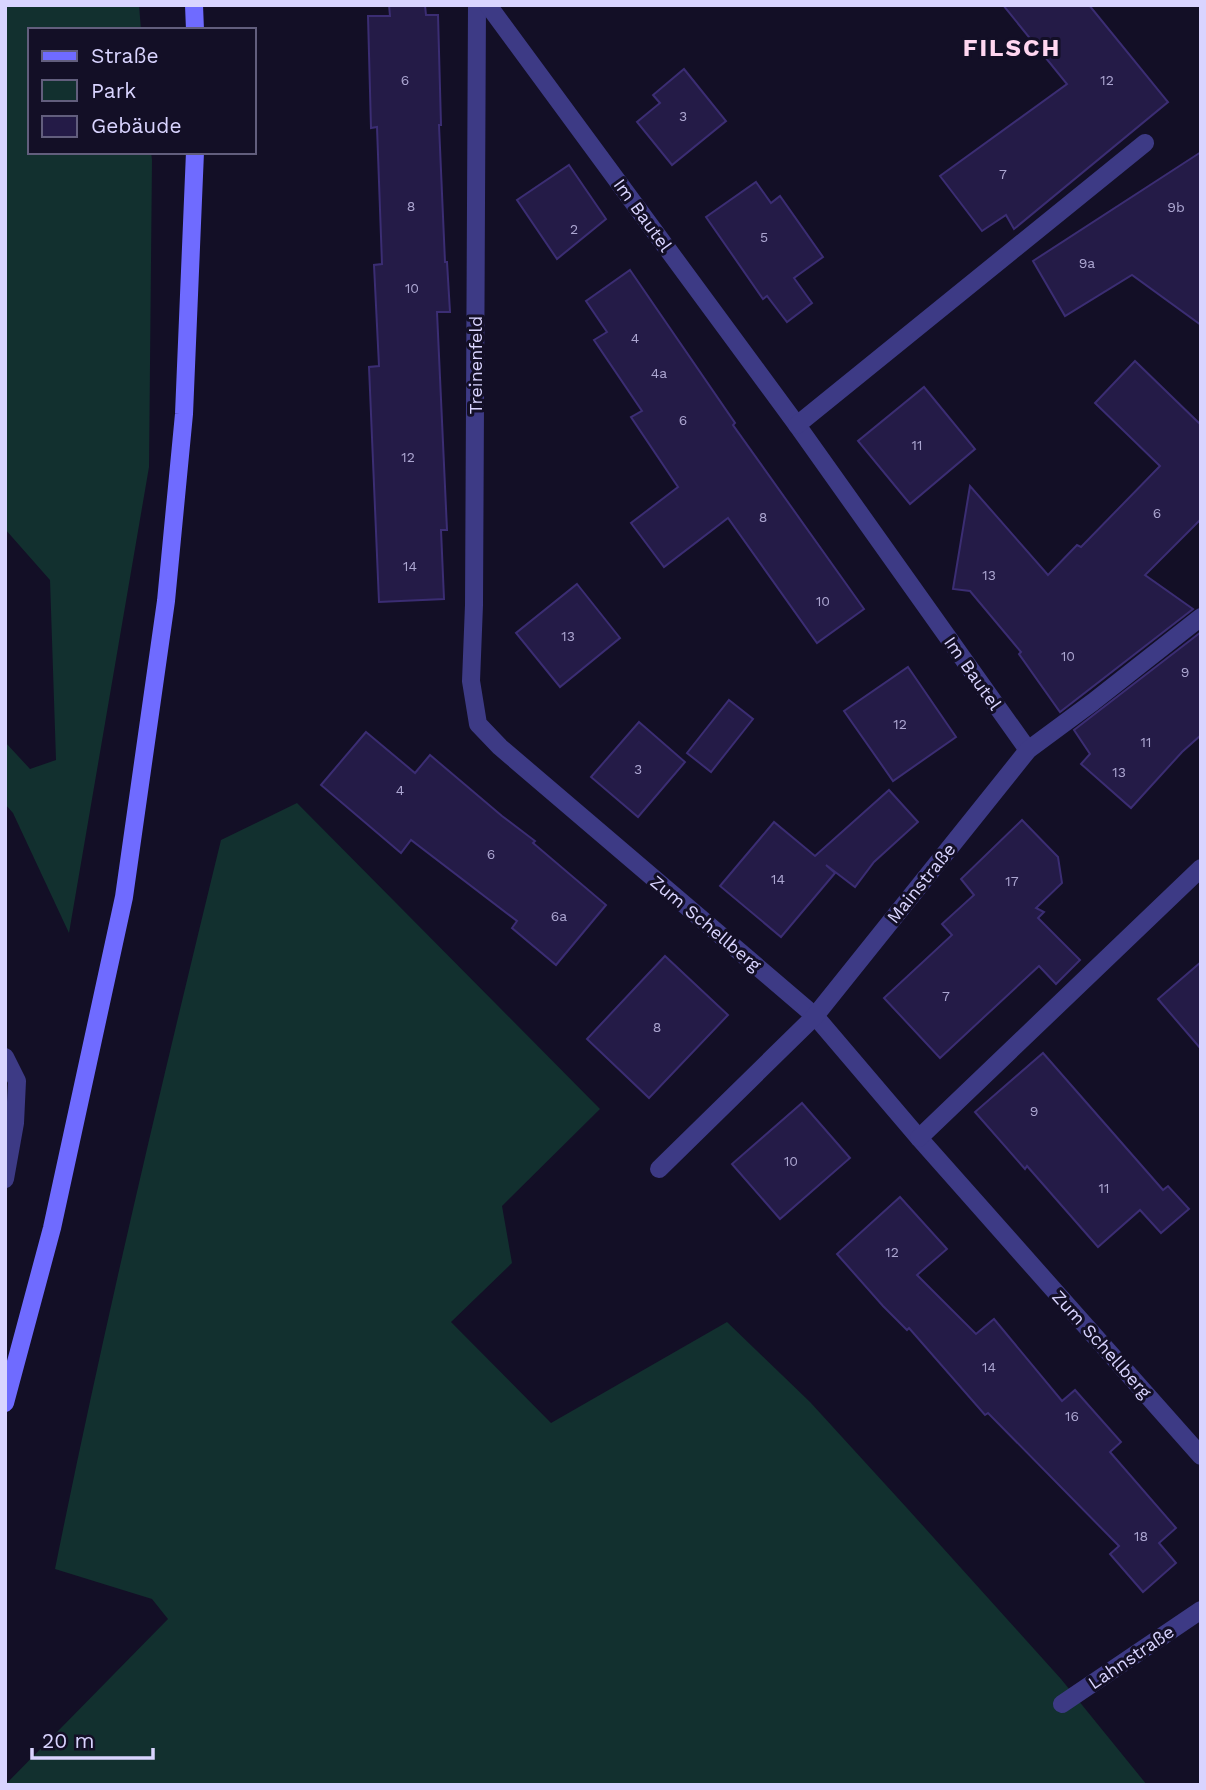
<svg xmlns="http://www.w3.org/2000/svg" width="1206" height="1790" viewBox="0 0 1206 1790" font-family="'Work Sans',sans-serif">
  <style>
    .green { fill: #12302f }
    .building { fill: #241b47; stroke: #3b2d73; stroke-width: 2 }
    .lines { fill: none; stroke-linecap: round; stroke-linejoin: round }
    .street { stroke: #3d3a85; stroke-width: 18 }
    .secondary { stroke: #6f6bff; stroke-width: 18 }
    .labels { text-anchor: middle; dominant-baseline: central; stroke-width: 6; stroke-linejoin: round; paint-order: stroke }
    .number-label { font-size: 14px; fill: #aca6d1 }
    .street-label { font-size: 18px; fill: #d9d4ff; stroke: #130f26 }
    .district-label { font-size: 24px; font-weight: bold; letter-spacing: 2px; fill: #ffd6f0; stroke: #130f26 }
  </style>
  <rect width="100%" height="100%" fill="#130f26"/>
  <!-- green -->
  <g class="green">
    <path d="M 5,5 L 139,5 L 141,30 L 30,30 L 30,152 L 151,152 L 152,160 L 149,467 L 69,933 L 13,813 L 5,804 L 5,742 L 30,769 L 56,760 L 50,580 L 5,529 Z"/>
    <path d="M 297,803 L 600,1109 L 502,1206 L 512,1263 L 451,1322 L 551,1423 L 727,1322 L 810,1402 L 906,1507 L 1061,1679 L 1147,1785 L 5,1785 L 168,1619 L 152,1599 L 55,1569 C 104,1325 162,1082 221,840 Z"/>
  </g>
  <!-- building -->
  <g class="building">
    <path d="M 389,5 L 425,5 L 426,15 L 438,15 L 441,125 L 439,125 L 445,262 L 447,262 L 450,312 L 437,312 L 447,530 L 441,530 L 444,599 L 379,602 L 369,367 L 379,366 L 374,265 L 382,264 L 377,127 L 371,128 L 368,16 L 390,16 Z"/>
    <path d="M 1003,5 L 1089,5 L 1168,102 L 1014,229 L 1006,215 L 982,231 L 940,176 L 1067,84 Z"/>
    <path d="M 684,69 L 726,121 L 672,165 L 637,122 L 660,103 L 653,95 Z"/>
    <path d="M 1201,152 L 1201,325 L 1132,275 L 1065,316 L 1033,261 Z"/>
    <path d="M 569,165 L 606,219 L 557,259 L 517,200 Z"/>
    <path d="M 756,182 L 771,203 L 780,196 L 823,257 L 794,278 L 812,303 L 787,322 L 767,296 L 763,299 L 706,217 Z"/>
    <path d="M 630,270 L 735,423 L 733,425 L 864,609 L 817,643 L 728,518 L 664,567 L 631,523 L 678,487 L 631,417 L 642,411 L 594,340 L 607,332 L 586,301 Z"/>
    <path d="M 1135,361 L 1201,425 L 1201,519 L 1145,575 L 1193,609 L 1060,712 L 1019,654 L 1021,652 L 970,591 L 953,589 L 970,486 L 1048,575 L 1077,545 L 1081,547 L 1160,466 L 1095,403 Z"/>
    <path d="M 924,387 L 975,449 L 910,504 L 858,441 Z"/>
    <path d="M 577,584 L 620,638 L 560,687 L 516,633 Z"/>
    <path d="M 1201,632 L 1201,735 L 1182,752 L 1131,808 L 1081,764 L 1090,754 L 1074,730 Z"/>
    <path d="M 908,667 L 956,737 L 893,781 L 844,711 Z"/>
    <path d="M 729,700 L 753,719 L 711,772 L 687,753 Z"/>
    <path d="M 639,722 L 685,762 L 638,817 L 591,777 Z"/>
    <path d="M 366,732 L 415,773 L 430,755 L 502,816 L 535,841 L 533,843 L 606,905 L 556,965 L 512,928 L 517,921 L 411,840 L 401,853 L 321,785 Z"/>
    <path d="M 889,790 L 918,822 L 874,862 L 855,887 L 826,865 L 835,873 L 781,937 L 720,886 L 774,822 L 815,856 Z"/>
    <path d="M 1022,820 L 1058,857 L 1062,883 L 1036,908 L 1044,912 L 1038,918 L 1080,960 L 1056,984 L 1039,966 L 940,1058 L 884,998 L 952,935 L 942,924 L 974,895 L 961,879 Z"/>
    <path d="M 665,956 L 728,1015 L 649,1098 L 587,1039 Z"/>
    <path d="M 1201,962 L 1201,1049 L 1158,999 Z"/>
    <path d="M 1043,1053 L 1163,1190 L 1168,1186 L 1189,1209 L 1161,1233 L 1140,1210 L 1098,1247 L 1027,1166 L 1025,1169 L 975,1112 Z"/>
    <path d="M 802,1103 L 850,1158 L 780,1219 L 732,1164 Z"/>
    <path d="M 900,1197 L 947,1249 L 917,1275 L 976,1334 L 994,1319 L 1062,1401 L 1075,1390 L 1121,1442 L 1110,1452 L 1176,1528 L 1159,1543 L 1176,1563 L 1143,1592 L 1110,1554 L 1119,1546 L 988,1413 L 985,1415 L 909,1328 L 907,1330 L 883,1306 L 837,1254 Z"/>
  </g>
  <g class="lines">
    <!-- street -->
    <g class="street">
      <path d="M 477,5 L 474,605 L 471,681 L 478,724 L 500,747 L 815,1016 L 919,1138 L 1201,1456"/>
      <path d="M 488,5 L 797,425 L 1028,750"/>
      <path d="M 797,425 L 1145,143"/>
      <path d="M 5,1057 L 17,1081 L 15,1123 L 5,1179"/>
      <path d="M 919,1138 L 1201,868"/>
      <path d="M 659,1169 L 815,1016 L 1028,750 L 1093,702 L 1201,617"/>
      <path d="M 1062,1704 L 1201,1610"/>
    </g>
    <!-- secondary -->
    <g class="secondary">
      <path d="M 194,5 L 195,30"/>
      <path d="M 5,1403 L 52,1228 L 124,897 L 166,601 L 176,497 L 184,414 L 195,152"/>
    </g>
  </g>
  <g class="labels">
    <!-- number labels -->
    <g class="number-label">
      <text x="405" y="80">6</text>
      <text x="1107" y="80">12</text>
      <text x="683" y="116">3</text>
      <text x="1003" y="174">7</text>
      <text x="411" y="206">8</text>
      <text x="1176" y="207">9b</text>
      <text x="574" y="229">2</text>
      <text x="764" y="237">5</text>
      <text x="1087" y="263">9a</text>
      <text x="412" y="288">10</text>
      <text x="635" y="338">4</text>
      <text x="659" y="373">4a</text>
      <text x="683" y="420">6</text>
      <text x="917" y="445">11</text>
      <text x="408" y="457">12</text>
      <text x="1157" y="513">6</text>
      <text x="763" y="517">8</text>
      <text x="410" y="566">14</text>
      <text x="989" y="575">13</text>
      <text x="823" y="601">10</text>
      <text x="568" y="636">13</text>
      <text x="1068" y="656">10</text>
      <text x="1185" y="672">9</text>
      <text x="900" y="724">12</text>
      <text x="1146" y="742">11</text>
      <text x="638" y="769">3</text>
      <text x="1119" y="772">13</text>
      <text x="400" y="790">4</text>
      <text x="491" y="854">6</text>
      <text x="778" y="879">14</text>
      <text x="1012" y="881">17</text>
      <text x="559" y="916">6a</text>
      <text x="946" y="996">7</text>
      <text x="657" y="1027">8</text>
      <text x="1034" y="1111">9</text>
      <text x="791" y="1161">10</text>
      <text x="1104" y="1188">11</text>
      <text x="892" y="1252">12</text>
      <text x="989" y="1367">14</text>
      <text x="1072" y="1416">16</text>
      <text x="1141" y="1536">18</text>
    </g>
    <!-- street labels -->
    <g class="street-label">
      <text transform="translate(643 215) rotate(54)">Im Bautel</text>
      <text transform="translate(475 365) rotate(-90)">Treinenfeld</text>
      <text transform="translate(973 673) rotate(55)">Im Bautel</text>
      <text transform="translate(921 883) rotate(-51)">Mainstraße</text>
      <text transform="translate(706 923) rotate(40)">Zum Schellberg</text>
      <text transform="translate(1102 1344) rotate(48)">Zum Schellberg</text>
      <text transform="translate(1131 1657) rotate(-34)">Lahnstraße</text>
    </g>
    <!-- district labels -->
    <g class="district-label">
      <text x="1012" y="48">FILSCH</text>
    </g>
  </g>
  <!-- border -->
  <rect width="1206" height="1790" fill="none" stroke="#d9d4ff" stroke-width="14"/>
  <!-- legend -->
  <rect x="28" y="28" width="228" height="126" fill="#130f26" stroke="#625e7d" stroke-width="2"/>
  <rect x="42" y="51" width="35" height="10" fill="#6f6bff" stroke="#625e7d" stroke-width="2"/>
  <text x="91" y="63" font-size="21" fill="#d9d4ff">Straße</text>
  <rect x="42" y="80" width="35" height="21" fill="#12302f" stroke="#625e7d" stroke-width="2"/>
  <text x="91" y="98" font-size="21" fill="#d9d4ff">Park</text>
  <rect x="42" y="116" width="35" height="21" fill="#241b47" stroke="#625e7d" stroke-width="2"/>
  <text x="91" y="133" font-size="21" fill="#d9d4ff">Gebäude</text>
  <!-- scale -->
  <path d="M32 1748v10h121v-10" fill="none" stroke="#d9d4ff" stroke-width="3.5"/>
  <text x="42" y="1748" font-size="21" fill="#d9d4ff" stroke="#130f26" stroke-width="5" paint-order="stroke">20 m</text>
</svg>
